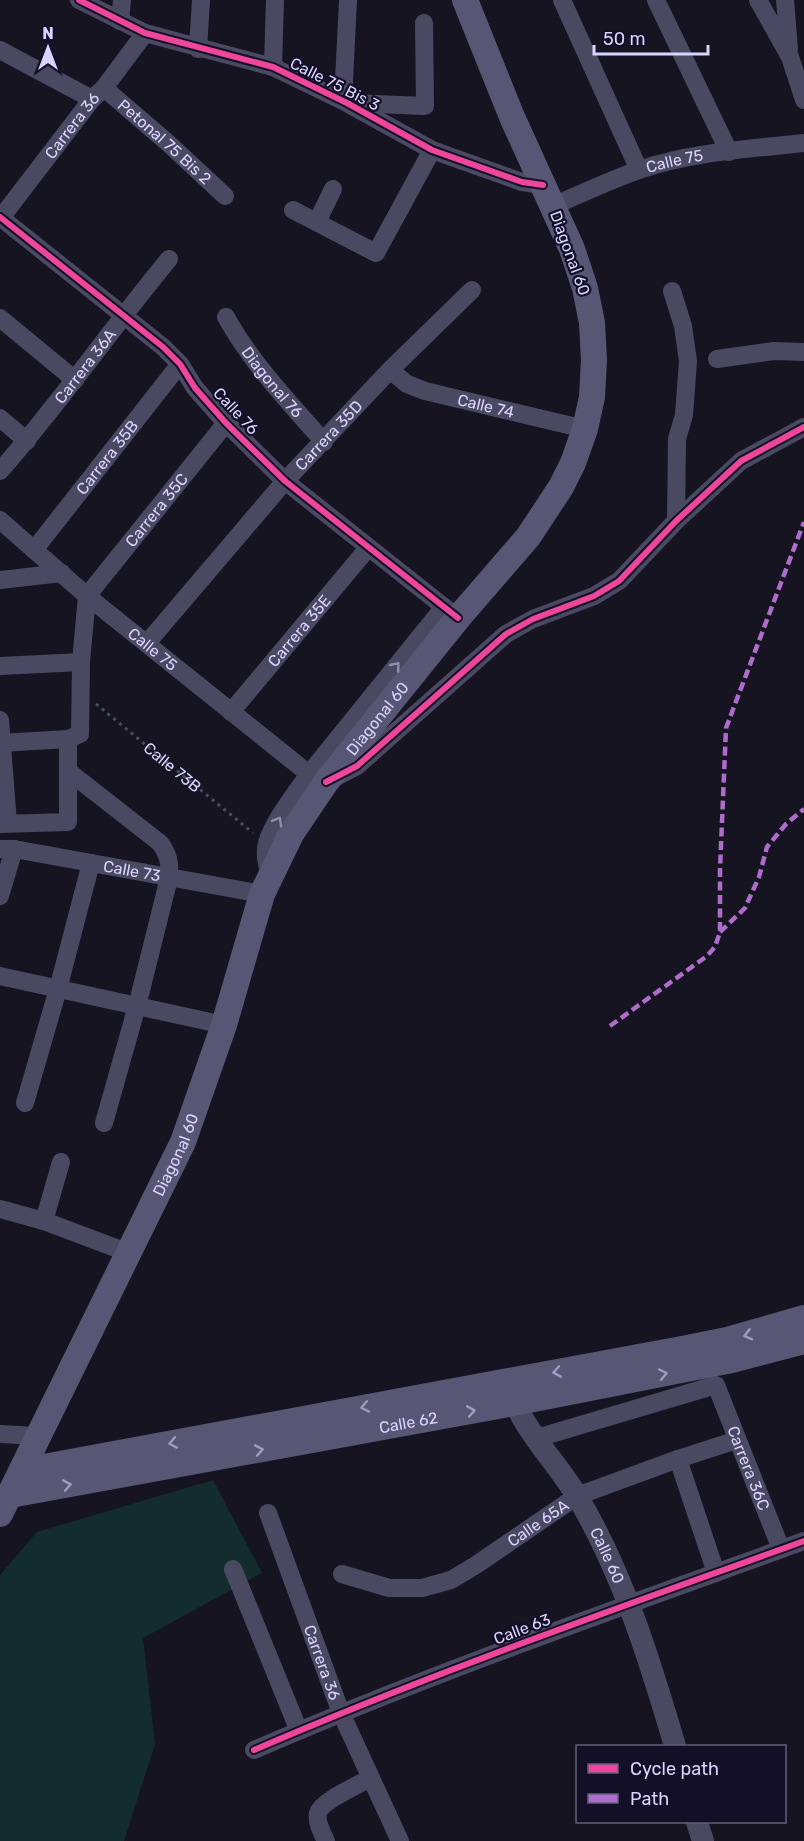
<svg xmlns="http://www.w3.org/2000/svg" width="804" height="1841" viewBox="0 0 804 1841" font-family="Rubik,sans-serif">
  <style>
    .green { fill: #132c2d }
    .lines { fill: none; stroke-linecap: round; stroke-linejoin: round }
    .path { stroke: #44505f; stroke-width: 3; stroke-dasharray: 3 4.5; stroke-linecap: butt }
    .minor { stroke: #4a4962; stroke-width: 18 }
    .tertiary { stroke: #4a4962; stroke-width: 22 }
    .secondary { stroke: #575674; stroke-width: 26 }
    .quiet { stroke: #b06ccc; stroke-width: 4.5; stroke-dasharray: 9 4.5; stroke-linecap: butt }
    .cycleway-casing { stroke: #130f26; stroke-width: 10 }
    .cycleway { stroke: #ed469a; stroke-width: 6 }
    .oneway { stroke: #928eb0 }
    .oneway2 { stroke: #9e9bc0 }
    .labels { text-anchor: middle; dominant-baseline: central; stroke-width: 4.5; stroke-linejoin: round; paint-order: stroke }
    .street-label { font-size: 16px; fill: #d9d4ff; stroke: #130f26 }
  </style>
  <rect width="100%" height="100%" fill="#161421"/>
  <!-- green -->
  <path class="green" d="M 213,1480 L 262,1573 L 143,1638 L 155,1744 L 124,1841 L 0,1841 L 0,1575 L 37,1532 Z"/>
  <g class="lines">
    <!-- path -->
    <path class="path" id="s1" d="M 96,704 L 253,833"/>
    <!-- minor -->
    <g class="minor">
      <path d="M 79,0 L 145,33 L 273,67 L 347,103 L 432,150 L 522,182 L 543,185"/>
      <path d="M 562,0 L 639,170"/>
      <path d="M 656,0 L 729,152"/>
      <path d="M 758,0 L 790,57 L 804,100"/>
      <path d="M 785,0 L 789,49"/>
      <path d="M 120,21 L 122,0"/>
      <path d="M 198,49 L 201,0"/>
      <path d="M 0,50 L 92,99"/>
      <path d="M 273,67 L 275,0"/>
      <path id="s2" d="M 104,88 L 168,143 L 225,196"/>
      <path d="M 343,101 L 348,0"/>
      <path d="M 351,103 L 425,106 L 424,23"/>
      <path id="s3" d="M 553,206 C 581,194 610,180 639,170 C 691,152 749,149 804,143"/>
      <path d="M 293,210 L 376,253 L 432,150"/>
      <path d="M 0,217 L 163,347 L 180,364 L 195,388 L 226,423 L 285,481 L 458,618"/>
      <path id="s4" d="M 0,219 L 92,99 L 104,88 L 145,33"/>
      <path d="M 317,222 L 333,189"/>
      <path d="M 672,291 L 683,326 L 688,361 L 684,415 L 677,439 L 676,521"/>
      <path id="s5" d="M 226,317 C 252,364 289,402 324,442"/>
      <path d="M 0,318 L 75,380"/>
      <path d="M 717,359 L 774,351 L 804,352"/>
      <path id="s6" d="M 390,370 L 407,384 L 425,391 L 585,429"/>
      <path d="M 0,418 L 27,441"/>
      <path id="s7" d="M 0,471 C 60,403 111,329 169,259"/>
      <path id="s8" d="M 0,520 L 87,596 L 309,774"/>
      <path id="s9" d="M 34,550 L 180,364"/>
      <path d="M 0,580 L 62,573"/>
      <path id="s10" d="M 147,643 L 285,481 L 390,370 L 472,290"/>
      <path d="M 0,666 L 81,662"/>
      <path id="s11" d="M 231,712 L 368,548"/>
      <path d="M 0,720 L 8,823"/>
      <path id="s12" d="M 0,743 L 68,739 L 80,734 L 81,662 L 87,596 L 226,423"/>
      <path d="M 68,771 L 160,843 C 169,855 170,864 169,878 L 137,1006 L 104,1123"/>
      <path d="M 332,779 L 357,766 L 506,634 L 533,619 L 594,596 L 619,581 L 676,521 L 741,461 L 804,427"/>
      <path d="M 0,824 L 68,822 L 68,739"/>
      <path id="s13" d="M 0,849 L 14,849 L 262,894"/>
      <path d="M 270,875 C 267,865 264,854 267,843 C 272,823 297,791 309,774 L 444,607"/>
      <path d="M 0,896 L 14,849"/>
      <path d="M 0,976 L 224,1025"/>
      <path d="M 25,1103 L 58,989 L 91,863"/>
      <path d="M 0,1209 L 44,1221 L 129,1253"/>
      <path d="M 44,1221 L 61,1162"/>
      <path d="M 0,1434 L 38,1436"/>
      <path id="s14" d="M 537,1438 L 716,1385 L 781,1549"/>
      <path d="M 678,1459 L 716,1573"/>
      <path id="s15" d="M 268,1513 L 341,1713 L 400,1841"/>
      <path d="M 233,1569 L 299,1731"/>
      <path id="s16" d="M 342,1574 L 389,1588 L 422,1588 L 451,1580 L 476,1565 L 577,1496 L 678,1459 L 737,1440"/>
      <path d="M 254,1750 C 434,1672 619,1608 804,1541"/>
      <path d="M 326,1841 C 322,1833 316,1822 318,1813 C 321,1801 359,1785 370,1778"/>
    </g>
    <!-- tertiary -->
    <g class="tertiary">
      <path id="s17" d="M 509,1388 C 522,1429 555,1460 577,1496 C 623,1573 650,1661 675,1746"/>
      <path d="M 697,1822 L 703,1841"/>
    </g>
    <!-- secondary -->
    <g class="secondary">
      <path d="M 22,1471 L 682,1349 L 727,1340 L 804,1318"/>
      <path id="s18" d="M 10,1495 L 514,1403 L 732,1360 L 804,1341"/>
      <path id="s19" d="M 0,1514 L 183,1142 L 224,1025 L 262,894 L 291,834 L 326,782 L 458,618 L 528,537 L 561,487 L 573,463 L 585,429 L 592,397 L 594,360 L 592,323 L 585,288 L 572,249 L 512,117 L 465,0"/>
    </g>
    <!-- quiet -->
    <g class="quiet">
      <path d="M 720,932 L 745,908 L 759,877 L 767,847 L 786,824 L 804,809"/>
      <path d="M 610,1026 L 707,956 L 715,947 L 720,932 L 720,869 L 726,728 L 804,522"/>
    </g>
    <defs>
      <g id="cycleway">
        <path d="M 79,0 L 145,33 L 273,67 L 347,103 L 432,150 L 522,182 L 543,185"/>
        <path d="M 0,217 L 163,347 L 180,364 L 195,388 L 226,423 L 285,481 L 458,618"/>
        <path d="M 326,782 L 357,766 L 506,634 L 533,619 L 594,596 L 619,581 L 676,521 L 741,461 L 804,427"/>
        <path d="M 254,1750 C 434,1672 619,1608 804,1541"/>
      </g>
    </defs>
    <!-- cycleway casing -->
    <use href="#cycleway" class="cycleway-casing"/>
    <!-- cycleway -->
    <use href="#cycleway" class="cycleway"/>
  </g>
  <!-- one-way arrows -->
  <defs><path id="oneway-chevron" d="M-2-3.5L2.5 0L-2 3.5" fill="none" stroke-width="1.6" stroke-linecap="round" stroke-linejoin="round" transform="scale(1.5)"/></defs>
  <g class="oneway">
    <use href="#oneway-chevron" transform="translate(396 666) rotate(-51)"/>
    <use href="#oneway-chevron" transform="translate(278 821) rotate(-60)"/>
  </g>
  <g class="oneway2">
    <use href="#oneway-chevron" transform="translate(748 1335) rotate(166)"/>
    <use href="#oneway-chevron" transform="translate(557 1372) rotate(170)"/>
    <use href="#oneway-chevron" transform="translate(663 1374) rotate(-11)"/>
    <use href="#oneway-chevron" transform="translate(365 1407) rotate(169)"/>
    <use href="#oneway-chevron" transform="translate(471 1411) rotate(-10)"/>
    <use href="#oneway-chevron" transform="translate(173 1443) rotate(169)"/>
    <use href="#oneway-chevron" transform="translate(259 1450) rotate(-10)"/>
    <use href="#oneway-chevron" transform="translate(67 1485) rotate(-10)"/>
  </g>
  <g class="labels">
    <!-- street labels -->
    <g class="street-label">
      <text transform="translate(335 84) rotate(27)">Calle 75 Bis 3</text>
      <text stroke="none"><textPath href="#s4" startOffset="118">Carrera 36</textPath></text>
      <text stroke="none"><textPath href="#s2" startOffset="81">Petonal 75 Bis 2</textPath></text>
      <text stroke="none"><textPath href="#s3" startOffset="130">Calle 75</textPath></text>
      <text transform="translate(570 253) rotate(70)">Diagonal 60</text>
      <text stroke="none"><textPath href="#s7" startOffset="135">Carrera 36A</textPath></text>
      <text stroke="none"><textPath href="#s5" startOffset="80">Diagonal 76</textPath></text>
      <text stroke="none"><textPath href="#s6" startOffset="104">Calle 74</textPath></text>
      <text transform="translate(236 411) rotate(47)">Calle 76</text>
      <text stroke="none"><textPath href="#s10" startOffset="276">Carrera 35D</textPath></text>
      <text stroke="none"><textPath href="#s9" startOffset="118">Carrera 35B</textPath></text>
      <text stroke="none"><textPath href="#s12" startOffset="330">Carrera 35C</textPath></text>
      <text stroke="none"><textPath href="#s11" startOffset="106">Carrera 35E</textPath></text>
      <text stroke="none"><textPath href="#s8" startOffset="200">Calle 75</textPath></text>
      <text stroke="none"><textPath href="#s19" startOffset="886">Diagonal 60</textPath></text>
      <text stroke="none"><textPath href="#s1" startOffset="99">Calle 73B</textPath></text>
      <text stroke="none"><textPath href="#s13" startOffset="134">Calle 73</textPath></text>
      <text stroke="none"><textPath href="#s19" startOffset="400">Diagonal 60</textPath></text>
      <text stroke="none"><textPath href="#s18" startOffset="405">Calle 62</textPath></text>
      <text stroke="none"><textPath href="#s14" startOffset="276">Carrera 36C</textPath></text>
      <text stroke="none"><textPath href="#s16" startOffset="216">Calle 65A</textPath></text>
      <text stroke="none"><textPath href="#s17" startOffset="195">Calle 60</textPath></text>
      <text transform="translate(522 1629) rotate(-21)">Calle 63</text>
      <text stroke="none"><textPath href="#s15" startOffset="159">Carrera 36</textPath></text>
    </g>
  </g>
  <!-- legend -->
  <rect x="576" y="1745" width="210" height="78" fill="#130f26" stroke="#625e7d" stroke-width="1.5"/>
  <rect x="588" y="1764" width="30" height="9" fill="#ed469a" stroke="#625e7d" stroke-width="1.5"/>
  <text x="630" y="1775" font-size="18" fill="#d9d4ff">Cycle path</text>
  <rect x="588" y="1794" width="30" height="9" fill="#b06ccc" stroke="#625e7d" stroke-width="1.5"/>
  <text x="630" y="1805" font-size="18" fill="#d9d4ff">Path</text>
  <!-- north arrow -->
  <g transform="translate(48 48)" stroke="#130f26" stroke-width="4.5" paint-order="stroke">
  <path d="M0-4.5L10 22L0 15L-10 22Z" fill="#d9d4ff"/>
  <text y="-9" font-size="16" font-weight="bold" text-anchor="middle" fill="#d9d4ff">N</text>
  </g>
  <!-- scale -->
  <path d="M594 45v9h114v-9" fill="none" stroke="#d9d4ff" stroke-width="3"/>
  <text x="603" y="45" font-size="18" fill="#d9d4ff" stroke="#130f26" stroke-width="4.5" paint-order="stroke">50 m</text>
</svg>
